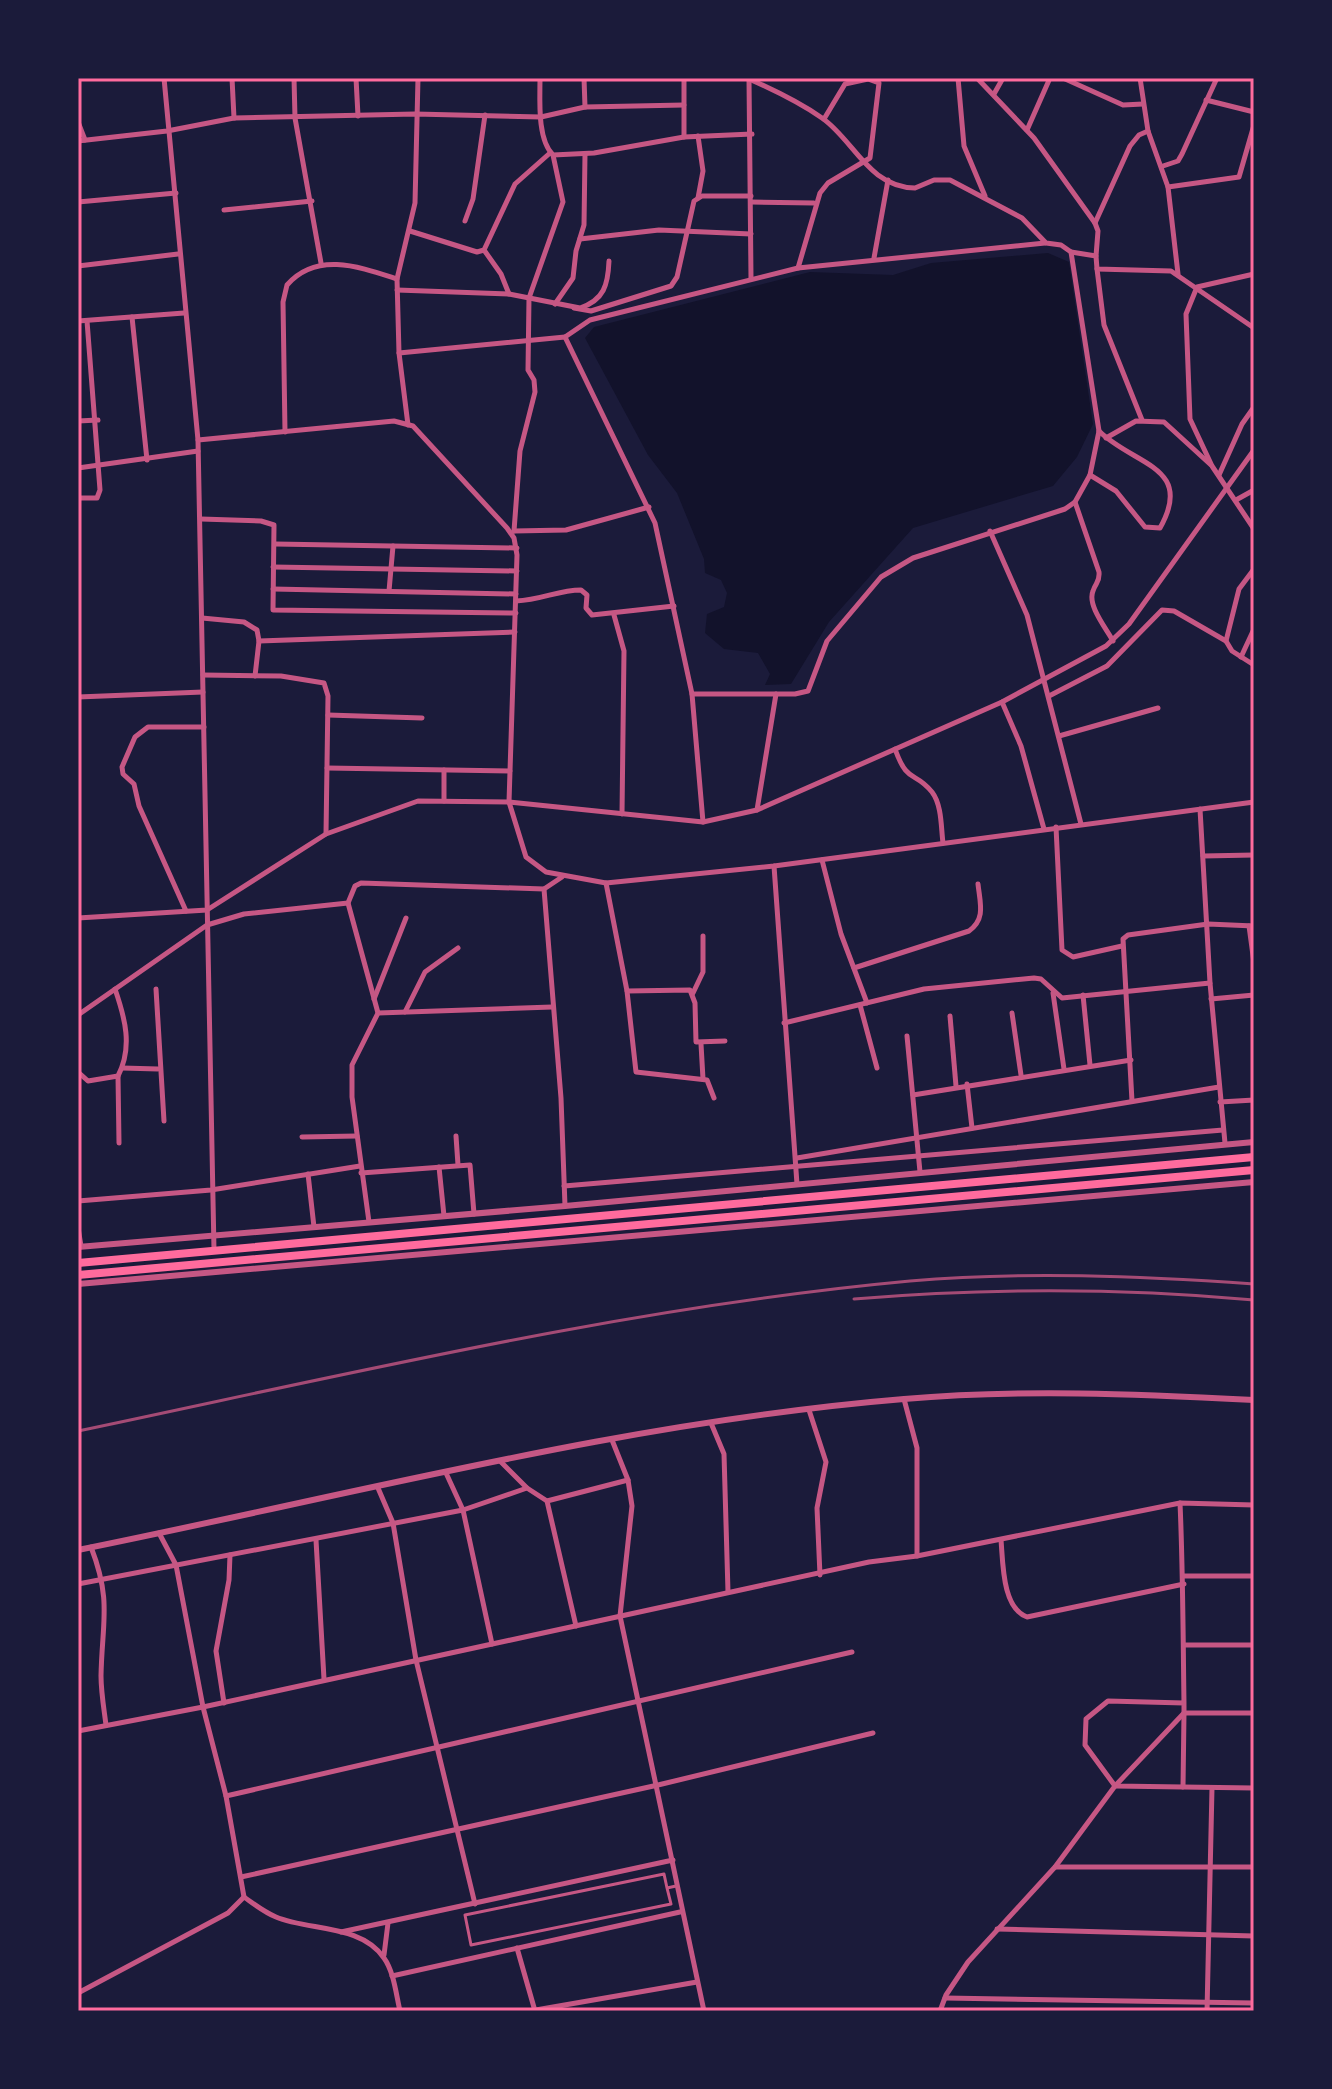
<svg xmlns="http://www.w3.org/2000/svg" width="1332" height="2089" viewBox="0 0 1332 2089" font-family="Jost,sans-serif">
  <style>
    .water { fill: #12122b }
    .lines { fill: none; stroke-linecap: round; stroke-linejoin: round }
    .pedestrian { stroke: #c65784; stroke-width: 3 }
    .minor { stroke: #c65784; stroke-width: 5 }
    .tertiary { stroke: #c65784; stroke-width: 6 }
    .trunk { stroke: #ff6b9d; stroke-width: 8 }
    .rail { stroke: #a44b75; stroke-width: 3 }
    .neatline { fill: none; stroke: #ff6b9d; stroke-width: 3 }
  </style>
  <rect width="100%" height="100%" fill="#1b1b3a"/>
  <!-- water -->
  <path class="water" d="M 1048,253 L 1069,262 L 1093,424 L 1077,457 L 1053,486 L 913,528 L 829,622 L 791,684 L 765,685 L 770,674 L 758,653 L 724,649 L 705,633 L 707,614 L 724,607 L 727,593 L 721,580 L 705,573 L 704,559 L 677,493 L 648,455 L 585,338 L 594,327 L 810,272 L 893,275 L 931,263 Z"/>
  <g class="lines">
    <!-- pedestrian -->
    <path class="pedestrian" d="M 667,1888 L 671,1904 L 471,1945 L 465,1915 L 664,1874 L 667,1888 L 676,1886"/>
    <!-- minor -->
    <g class="minor">
      <path d="M 164,78 L 198,440 L 214,1250"/>
      <path d="M 232,78 L 234,118"/>
      <path d="M 294,78 L 295,118 L 321,263"/>
      <path d="M 356,78 L 358,116"/>
      <path d="M 540,78 C 540,100 537,139 553,155 L 594,153 L 684,137 L 752,134"/>
      <path d="M 584,78 L 585,107"/>
      <path d="M 684,78 L 684,137"/>
      <path d="M 958,78 L 964,146 L 985,196"/>
      <path d="M 977,78 L 1034,138 L 1095,223 L 1098,231 L 1096,256"/>
      <path d="M 1063,78 L 1123,105 L 1143,104"/>
      <path d="M 1140,78 L 1148,131 L 1168,187 L 1178,274"/>
      <path d="M 749,79 L 751,278"/>
      <path d="M 994,94 L 1003,78"/>
      <path d="M 1206,100 L 1254,112"/>
      <path d="M 78,122 L 85,140"/>
      <path d="M 1027,130 L 1050,78"/>
      <path d="M 78,141 L 167,131 L 234,118 L 415,114 L 541,117 L 585,107 L 684,105"/>
      <path d="M 1163,166 L 1178,161 L 1182,154 L 1217,78"/>
      <path d="M 1168,187 L 1239,177 L 1254,125"/>
      <path d="M 698,198 L 703,171 L 698,136"/>
      <path d="M 78,202 L 176,193"/>
      <path d="M 751,202 L 814,203"/>
      <path d="M 224,210 L 312,201"/>
      <path d="M 465,221 L 473,199 L 485,115"/>
      <path d="M 1095,223 L 1130,146 L 1139,135 L 1148,131"/>
      <path d="M 410,231 L 477,252 L 484,250 L 515,184 L 550,153"/>
      <path d="M 580,239 L 659,230 L 751,234"/>
      <path d="M 484,250 L 501,274 L 509,294"/>
      <path d="M 1071,252 L 1096,256 L 1097,269 L 1171,271 L 1254,328"/>
      <path d="M 874,258 L 888,180"/>
      <path d="M 78,266 L 178,254"/>
      <path d="M 798,268 L 820,193 L 828,183 L 870,158 L 879,83 L 868,79 L 845,84 L 824,119"/>
      <path d="M 1097,269 L 1104,325 L 1142,420"/>
      <path d="M 1254,274 L 1197,287 L 1186,314 L 1190,419 L 1212,466 L 1254,529"/>
      <path d="M 397,290 L 509,294 L 580,308 C 604,300 608,285 609,261"/>
      <path d="M 555,304 L 573,278 L 576,251 L 584,225 L 585,154"/>
      <path d="M 574,308 L 591,311 L 671,286 L 677,277 L 694,201 L 702,196 L 751,196"/>
      <path d="M 132,317 L 147,460"/>
      <path d="M 78,321 L 184,313"/>
      <path d="M 399,353 L 565,337"/>
      <path d="M 78,421 L 98,420"/>
      <path d="M 408,425 L 399,353 L 397,279 L 415,203 L 418,78"/>
      <path d="M 285,432 L 283,302 L 287,285 C 317,251 360,267 397,279"/>
      <path d="M 1106,438 L 1136,421 L 1164,422 L 1211,465"/>
      <path d="M 198,440 L 394,421 L 413,426 L 507,528 L 514,538 L 517,555 L 509,802 L 526,857 L 546,872 L 606,883 L 774,866 L 1254,802"/>
      <path d="M 78,468 L 198,451"/>
      <path d="M 1090,475 L 1116,491 L 1145,527 L 1160,528 C 1195,466 1133,465 1099,431"/>
      <path d="M 1219,475 L 1242,424 L 1254,407"/>
      <path d="M 78,498 L 97,498 L 100,490 L 87,321"/>
      <path d="M 1236,500 L 1254,490"/>
      <path d="M 1075,502 L 1099,572 C 1100,582 1096,582 1093,591 C 1087,605 1106,628 1113,641"/>
      <path d="M 201,519 L 261,521 L 274,525 L 273,610 L 516,613"/>
      <path d="M 514,531 L 520,451 L 535,392 L 534,380 L 528,370 L 529,298 L 563,202 L 553,155"/>
      <path d="M 514,531 L 566,530 L 649,507"/>
      <path d="M 990,531 L 1027,615 L 1081,824"/>
      <path d="M 275,544 L 517,548"/>
      <path d="M 273,567 L 517,571"/>
      <path d="M 1254,569 L 1239,589 L 1226,641 L 1232,651 L 1254,665"/>
      <path d="M 273,589 L 516,594"/>
      <path d="M 389,591 L 393,546"/>
      <path d="M 516,601 C 542,600 558,590 581,590 L 587,595 L 586,608 L 592,615 L 674,606"/>
      <path d="M 614,615 L 624,651 L 622,814"/>
      <path d="M 202,618 L 244,622 L 257,630 L 259,641 L 515,632"/>
      <path d="M 1241,657 L 1254,629"/>
      <path d="M 203,675 L 281,676 L 324,683 L 328,696 L 326,834"/>
      <path d="M 255,676 L 259,641"/>
      <path d="M 692,694 L 795,694 L 808,691 L 827,641 L 881,577 L 913,558 L 1065,509 L 1075,502 L 1090,475 L 1099,431 L 1071,252 L 1061,245 L 1046,243 L 1022,218 L 950,180 L 934,180 L 915,188 C 868,187 854,140 822,118 C 799,102 774,90 749,79"/>
      <path d="M 1049,696 L 1107,666 L 1162,610 L 1174,611 L 1226,641"/>
      <path d="M 78,697 L 203,692"/>
      <path d="M 1002,702 L 1021,746 L 1044,829"/>
      <path d="M 328,715 L 422,718"/>
      <path d="M 1059,736 L 1158,708"/>
      <path d="M 895,749 C 908,785 914,770 932,792 C 942,805 941,828 943,843"/>
      <path d="M 327,768 L 510,771"/>
      <path d="M 444,801 L 444,770"/>
      <path d="M 1200,809 L 1210,983 L 1225,1143"/>
      <path d="M 757,810 L 776,694"/>
      <path d="M 703,822 L 692,694 L 655,523 L 565,337 L 590,320 L 798,268 L 1045,243"/>
      <path d="M 1056,827 L 1062,950 L 1073,957 L 1122,946"/>
      <path d="M 1203,856 L 1254,855"/>
      <path d="M 822,860 L 841,934 L 867,1003"/>
      <path d="M 774,866 L 797,1184"/>
      <path d="M 606,883 L 627,991 L 636,1072 L 707,1080 L 714,1098"/>
      <path d="M 544,889 L 562,877"/>
      <path d="M 348,903 L 378,1013 L 352,1065 L 352,1097 L 369,1222"/>
      <path d="M 186,911 L 139,806 L 134,784 L 123,774 L 122,767 L 135,737 L 148,727 L 204,727"/>
      <path d="M 78,918 L 207,910 L 326,834 L 418,801 L 509,802 L 703,822 L 757,810 L 1002,702 L 1106,646 L 1129,624 L 1254,450"/>
      <path d="M 1249,926 L 1254,963"/>
      <path d="M 854,968 L 969,931 C 986,919 980,903 978,884"/>
      <path d="M 156,989 L 164,1121"/>
      <path d="M 627,991 L 690,990 L 695,1003 L 696,1042 L 725,1041"/>
      <path d="M 693,993 L 703,972 L 703,936"/>
      <path d="M 1053,993 L 1064,1069"/>
      <path d="M 1083,995 L 1090,1065"/>
      <path d="M 374,999 L 406,918"/>
      <path d="M 1211,999 L 1254,995"/>
      <path d="M 860,1005 L 877,1068"/>
      <path d="M 405,1012 L 425,972 L 458,948"/>
      <path d="M 378,1013 L 552,1007"/>
      <path d="M 1012,1013 L 1021,1075"/>
      <path d="M 78,1015 L 207,925 L 244,914 L 348,903 L 355,886 L 361,883 L 544,889 L 561,1098 L 565,1206"/>
      <path d="M 950,1016 L 956,1086"/>
      <path d="M 784,1023 L 924,989 L 1034,978 L 1041,979 L 1062,998 L 1210,983"/>
      <path d="M 907,1036 L 920,1172"/>
      <path d="M 701,1044 L 703,1079"/>
      <path d="M 122,1068 L 158,1069"/>
      <path d="M 78,1072 L 88,1081 L 118,1076 C 133,1047 125,1018 115,989"/>
      <path d="M 118,1076 L 119,1143"/>
      <path d="M 967,1084 L 972,1128"/>
      <path d="M 913,1095 L 1131,1060"/>
      <path d="M 1132,1101 L 1123,939 L 1128,935 L 1208,924 L 1254,926"/>
      <path d="M 1220,1102 L 1254,1100"/>
      <path d="M 456,1136 L 458,1165"/>
      <path d="M 302,1137 L 357,1136"/>
      <path d="M 797,1158 L 1219,1087"/>
      <path d="M 439,1167 L 444,1216"/>
      <path d="M 361,1173 L 470,1165 L 474,1214"/>
      <path d="M 308,1174 L 314,1227"/>
      <path d="M 564,1186 L 1223,1130"/>
      <path d="M 78,1201 L 211,1190 L 360,1166"/>
      <path d="M 78,1228 L 81,1246"/>
      <path d="M 904,1399 L 917,1448 L 917,1556"/>
      <path d="M 809,1410 L 826,1462 L 817,1508 L 820,1575"/>
      <path d="M 711,1423 L 724,1454 L 728,1592"/>
      <path d="M 612,1440 L 628,1480 L 632,1506 L 620,1616 L 704,2011"/>
      <path d="M 500,1461 L 527,1488 L 547,1501 L 576,1626"/>
      <path d="M 446,1473 L 463,1510 L 492,1644"/>
      <path d="M 378,1488 L 393,1523 L 416,1660 L 475,1904"/>
      <path d="M 547,1501 L 628,1480"/>
      <path d="M 1180,1503 C 1183,1570 1183,1636 1184,1703 L 1184,1713 L 1183,1787 L 1115,1786 L 1085,1745 L 1086,1719 L 1108,1701 L 1184,1703"/>
      <path d="M 316,1540 L 324,1679"/>
      <path d="M 1001,1540 C 1003,1562 1002,1608 1027,1617 L 1184,1584"/>
      <path d="M 91,1547 C 112,1601 102,1622 101,1676 C 101,1692 104,1709 106,1725"/>
      <path d="M 1184,1576 L 1254,1576"/>
      <path d="M 78,1584 L 463,1510 L 527,1488"/>
      <path d="M 1184,1645 L 1254,1645"/>
      <path d="M 224,1703 L 216,1651 L 229,1580 L 230,1555"/>
      <path d="M 78,1731 L 203,1707 L 869,1562 L 917,1556 L 1180,1503 L 1254,1505"/>
      <path d="M 1183,1787 L 1254,1788"/>
      <path d="M 226,1796 L 852,1652"/>
      <path d="M 1056,1867 L 1254,1867"/>
      <path d="M 241,1877 L 658,1785 L 873,1733"/>
      <path d="M 244,1897 C 254,1904 264,1912 276,1917 C 309,1931 361,1924 384,1958 C 394,1972 396,1994 400,2011"/>
      <path d="M 997,1929 L 1254,1936"/>
      <path d="M 341,1932 L 673,1860"/>
      <path d="M 517,1948 L 535,2011"/>
      <path d="M 384,1955 L 388,1923"/>
      <path d="M 392,1976 L 680,1912"/>
      <path d="M 78,1993 L 228,1913 L 244,1897 L 226,1796 L 203,1707 L 176,1565 L 159,1533"/>
      <path d="M 945,1998 L 1254,2003"/>
      <path d="M 530,2011 L 697,1982"/>
      <path d="M 940,2011 L 946,1995 L 968,1962 L 1055,1867 L 1115,1786 L 1184,1713 L 1254,1713"/>
      <path d="M 1207,2011 L 1212,1788"/>
    </g>
    <!-- tertiary -->
    <g class="tertiary">
      <path d="M 78,1247 L 565,1206 L 1254,1142"/>
      <path d="M 78,1284 L 1254,1182"/>
      <path d="M 78,1550 C 351,1495 625,1422 904,1399 C 1020,1389 1138,1394 1254,1400"/>
    </g>
    <!-- trunk -->
    <g class="trunk">
      <path d="M 78,1263 L 1254,1157"/>
      <path d="M 78,1275 L 1254,1170"/>
    </g>
    <!-- rail -->
    <g class="rail">
      <path d="M 854,1299 C 986,1288 1122,1288 1254,1300"/>
      <path d="M 78,1431 C 354,1373 629,1307 910,1281 C 1024,1271 1140,1276 1254,1284"/>
    </g>
  </g>
  <!-- border -->
  <rect width="1332" height="2089" fill="none" stroke="#1b1b3a" stroke-width="160"/>
  <rect x="80" y="80" width="1172" height="1929" class="neatline"/>
</svg>
